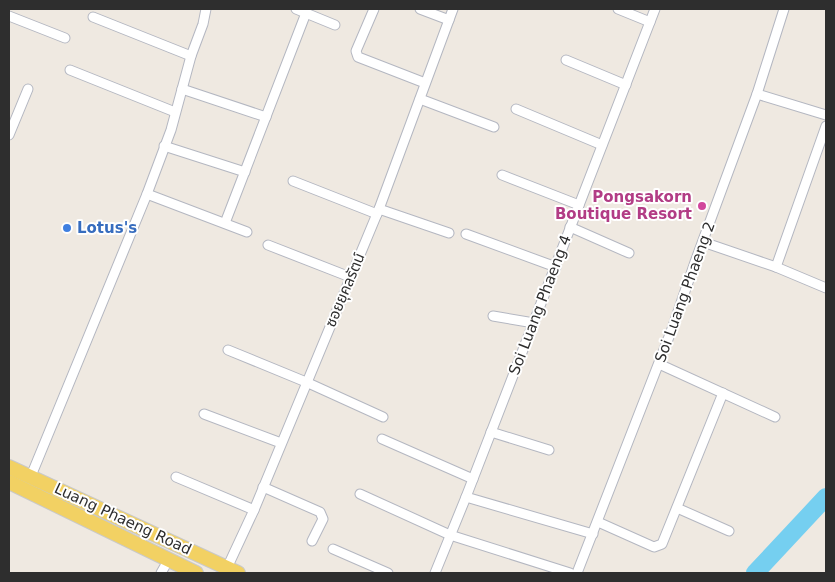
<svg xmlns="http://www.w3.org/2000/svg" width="835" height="582" viewBox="0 0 835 582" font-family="'DejaVu Sans','Noto Sans Thai',sans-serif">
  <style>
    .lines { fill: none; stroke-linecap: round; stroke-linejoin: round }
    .river { stroke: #75cff0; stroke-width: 18 }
    .minor-casing { stroke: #b4b7c1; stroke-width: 11 }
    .primary-casing { stroke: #c9c9c9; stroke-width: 16 }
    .minor { stroke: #fff; stroke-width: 9 }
    .primary { stroke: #f2d163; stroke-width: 14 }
    .hotel-dot { fill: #d1479c; stroke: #fff; stroke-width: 2 }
    .shop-dot { fill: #3f7fe0; stroke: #fff; stroke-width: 2 }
    .labels { text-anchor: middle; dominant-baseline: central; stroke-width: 4; stroke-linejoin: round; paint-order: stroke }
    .hotel-label { font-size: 15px; font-weight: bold; fill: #b23c85; stroke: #fff; text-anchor: end }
    .shop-label { font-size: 15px; font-weight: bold; fill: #366cbe; stroke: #fff; text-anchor: start }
    .street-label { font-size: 15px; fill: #2e2e2e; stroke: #fff }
  </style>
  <rect width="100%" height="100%" fill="#efe9e1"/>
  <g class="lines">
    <!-- river -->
    <path class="river" d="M 755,573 L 826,497"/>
    <defs>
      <g id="minor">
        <path d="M 296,9 L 335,25"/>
        <path d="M 374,9 L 356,51 L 358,57 L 425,83"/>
        <path d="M 420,9 L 449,20"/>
        <path d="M 618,9 L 650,22"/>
        <path d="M 9,16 L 65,38"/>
        <path d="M 93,17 L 191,56"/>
        <path d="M 566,60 L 626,85"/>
        <path d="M 70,70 L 175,112"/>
        <path d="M 182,89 L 266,117"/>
        <path d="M 757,94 L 826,115"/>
        <path d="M 420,99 L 494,127"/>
        <path d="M 516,109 L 602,145"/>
        <path d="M 9,135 L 28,89"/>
        <path d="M 164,146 L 245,172"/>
        <path d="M 502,175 L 579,205"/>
        <path d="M 293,181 L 377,214"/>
        <path d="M 147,194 L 247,232"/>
        <path d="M 379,209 L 449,233"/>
        <path d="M 225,223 L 306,13"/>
        <path d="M 570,227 L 629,253"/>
        <path d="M 466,234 L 556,267"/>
        <path d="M 703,242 L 776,267 L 826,288"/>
        <path d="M 268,245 L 350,277"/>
        <path d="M 776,267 L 826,126"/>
        <path d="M 493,316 L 534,323"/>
        <path d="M 228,350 L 306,382 L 383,417"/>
        <path d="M 659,364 L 775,417"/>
        <path d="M 204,414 L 281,443"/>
        <path d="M 491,432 L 549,450"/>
        <path d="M 382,439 L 473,479"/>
        <path d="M 31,476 L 147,194 L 171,130 L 191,56 L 203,24 L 206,9"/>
        <path d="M 176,477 L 254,510"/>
        <path d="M 263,487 L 320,512 L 323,519 L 312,541"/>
        <path d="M 360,494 L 450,535 L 570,573"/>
        <path d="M 466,497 L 593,534"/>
        <path d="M 677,508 L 729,531"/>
        <path d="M 598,522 L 654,547 L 662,544 L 723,393"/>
        <path d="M 333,549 L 388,573"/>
        <path d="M 227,568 L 254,510 L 379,209 L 453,9"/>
        <path d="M 161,573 L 165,566"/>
        <path d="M 435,573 L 466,497 L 655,9"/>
        <path d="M 577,573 L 672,329 L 695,262 L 757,94 L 784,9"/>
      </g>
      <g id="primary">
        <path d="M 9,467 L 238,573"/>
        <path d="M 9,482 L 196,573"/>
      </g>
    </defs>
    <!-- minor casing -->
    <use href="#minor" class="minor-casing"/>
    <!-- primary casing -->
    <use href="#primary" class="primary-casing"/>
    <!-- minor -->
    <use href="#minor" class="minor"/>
    <!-- primary -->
    <use href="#primary" class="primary"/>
  </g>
  <!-- markers -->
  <circle class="hotel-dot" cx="702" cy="206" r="5"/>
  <circle class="shop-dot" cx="67" cy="228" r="5"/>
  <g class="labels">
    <!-- hotel labels -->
    <g class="hotel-label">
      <text x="692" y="197">Pongsakorn<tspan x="692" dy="17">Boutique Resort</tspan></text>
    </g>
    <!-- shop labels -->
    <g class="shop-label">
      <text x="77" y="228">Lotus's</text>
    </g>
    <!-- street labels -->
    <g class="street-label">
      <text transform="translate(345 290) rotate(-67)">ซอยยุคลรัตน์</text>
      <text transform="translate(685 292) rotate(-70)">Soi Luang Phaeng 2</text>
      <text transform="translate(540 305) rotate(-69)">Soi Luang Phaeng 4</text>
      <text transform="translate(123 519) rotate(25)">Luang Phaeng Road</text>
    </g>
  </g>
  <!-- border -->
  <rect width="835" height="582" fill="none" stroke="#2e2e2e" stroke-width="20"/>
</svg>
